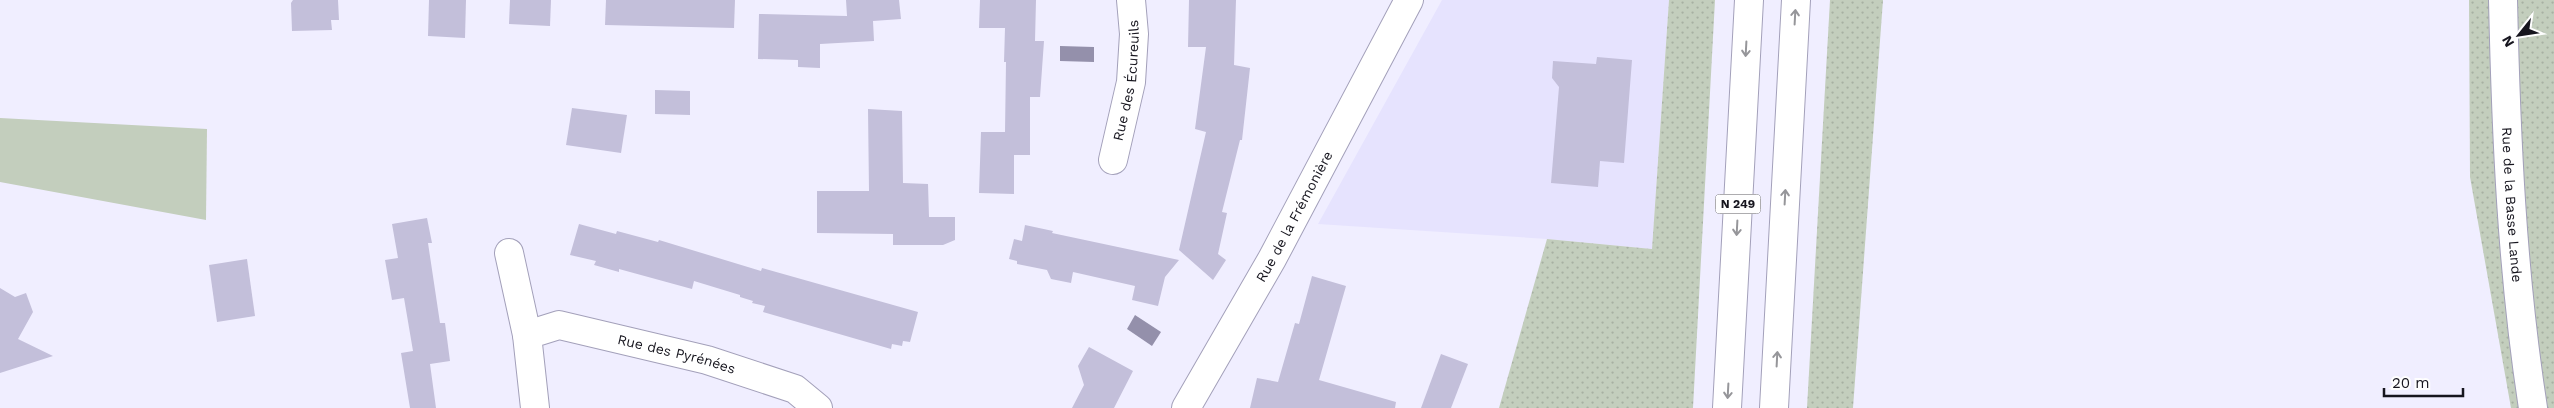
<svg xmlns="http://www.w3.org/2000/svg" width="2554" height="408" viewBox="0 0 2554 408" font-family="'Work Sans',sans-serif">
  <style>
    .built { fill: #e6e3fe }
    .grass { fill: url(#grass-dots) }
    .garden { fill: #c3cebd }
    .water { fill: #9490ab }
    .building { fill: #c3bfda }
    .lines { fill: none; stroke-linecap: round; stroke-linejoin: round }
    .minor-casing { stroke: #a3a0ba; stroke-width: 30 }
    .trunk-casing { stroke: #a3a0ba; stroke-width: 30 }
    .minor { stroke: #fff; stroke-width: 28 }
    .trunk { stroke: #fff; stroke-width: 28 }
    .oneway { stroke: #96969a }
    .labels { text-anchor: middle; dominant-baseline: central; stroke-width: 4; stroke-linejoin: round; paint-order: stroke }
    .shield { fill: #fefefe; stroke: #5c5b61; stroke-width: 1 }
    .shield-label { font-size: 12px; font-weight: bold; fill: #16151e }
    .street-label { font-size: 14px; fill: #16151e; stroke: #fefefe }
  </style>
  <defs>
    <pattern id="grass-dots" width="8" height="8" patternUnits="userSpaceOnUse" patternTransform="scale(1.25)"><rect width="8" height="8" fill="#c3cebd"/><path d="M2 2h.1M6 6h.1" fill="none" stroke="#a7b0a2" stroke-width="1.8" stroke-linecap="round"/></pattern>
  </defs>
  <rect width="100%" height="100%" fill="#f0eeff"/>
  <!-- built -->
  <path class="built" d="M 1442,0 L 1669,0 L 1652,249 L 1547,239 L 1318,224 Z"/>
  <!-- grass -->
  <g class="grass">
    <path d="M 1669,0 L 1715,0 L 1693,408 L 1499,408 L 1547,239 L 1652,249 Z"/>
    <path d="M 1830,0 L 1883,0 L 1853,408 L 1807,408 Z"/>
    <path d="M 2469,0 L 2554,0 L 2554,408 L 2511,408 L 2470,177 Z"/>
  </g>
  <!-- garden -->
  <path class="garden" d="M 0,118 L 207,129 L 206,220 L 0,182 Z"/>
  <!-- water -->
  <g class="water">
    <path d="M 1060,46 L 1094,47 L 1094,62 L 1060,61 Z"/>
    <path d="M 1135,315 L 1161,332 L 1152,346 L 1127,329 Z"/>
  </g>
  <!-- building -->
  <g class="building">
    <path d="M 293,0 L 338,0 L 339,20 L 331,20 L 332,30 L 292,31 L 291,3 Z"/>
    <path d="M 429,0 L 466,0 L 465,38 L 428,36 Z"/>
    <path d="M 510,0 L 551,0 L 550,26 L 509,24 Z"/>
    <path d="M 606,0 L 735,0 L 734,28 L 605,25 Z"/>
    <path d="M 846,0 L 899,0 L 901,19 L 873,21 L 874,41 L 820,44 L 820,68 L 798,67 L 798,60 L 758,59 L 759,14 L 847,16 Z"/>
    <path d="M 980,0 L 1036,0 L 1035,41 L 1044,41 L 1040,97 L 1030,97 L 1030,155 L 1014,155 L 1014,194 L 979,193 L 981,132 L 1005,132 L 1006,62 L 1004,62 L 1005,28 L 979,28 Z"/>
    <path d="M 1189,0 L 1236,0 L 1234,65 L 1250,68 L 1242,140 L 1240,140 L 1222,212 L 1227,213 L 1218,254 L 1226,260 L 1213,280 L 1179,250 L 1206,132 L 1195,129 L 1206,47 L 1188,47 Z"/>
    <path d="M 1597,57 L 1632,60 L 1624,163 L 1600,161 L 1598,187 L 1551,183 L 1559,87 L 1552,78 L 1553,61 L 1596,64 Z"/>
    <path d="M 655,90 L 690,91 L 690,115 L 655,114 Z"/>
    <path d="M 572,108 L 627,115 L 621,153 L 566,145 Z"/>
    <path d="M 868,109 L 902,111 L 903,183 L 928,184 L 929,217 L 955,217 L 955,240 L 943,245 L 893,245 L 893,234 L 817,233 L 817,191 L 869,191 Z"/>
    <path d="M 427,218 L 432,243 L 428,243 L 440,323 L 445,323 L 450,361 L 430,364 L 436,408 L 410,408 L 401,353 L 413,351 L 404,298 L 392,300 L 385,260 L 398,258 L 392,224 Z"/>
    <path d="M 579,224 L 616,234 L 617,231 L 658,242 L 659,240 L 761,271 L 762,268 L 918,312 L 910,342 L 903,341 L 902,346 L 892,344 L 891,349 L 763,312 L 765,306 L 752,303 L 753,301 L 740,297 L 740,295 L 694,281 L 692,289 L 619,269 L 619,272 L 594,265 L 596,261 L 570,255 Z"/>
    <path d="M 1025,225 L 1053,231 L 1052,233 L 1179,260 L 1165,277 L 1158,306 L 1132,300 L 1135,286 L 1073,272 L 1071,283 L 1051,279 L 1047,270 L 1017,264 L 1017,261 L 1009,259 L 1014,239 L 1022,241 Z"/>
    <path d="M 247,259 L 255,316 L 217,322 L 209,265 Z"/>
    <path d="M 1312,276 L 1346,286 L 1319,380 L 1396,402 L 1395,408 L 1250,408 L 1257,378 L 1278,382 L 1295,323 L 1299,324 Z"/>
    <path d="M 0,288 L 15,297 L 26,293 L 33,312 L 18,339 L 53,356 L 0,373 Z"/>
    <path d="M 1089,347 L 1133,371 L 1114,408 L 1072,408 L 1084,385 L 1078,366 Z"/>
    <path d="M 1441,354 L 1468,364 L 1451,408 L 1421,408 Z"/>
  </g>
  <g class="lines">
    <defs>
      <g id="minor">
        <path id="s1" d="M 2503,0 C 2506,136 2512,273 2533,408"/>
        <path id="s2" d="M 1113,160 L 1131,82 L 1134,34 L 1131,0"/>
        <path d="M 509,253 L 527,335"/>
        <path id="s3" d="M 535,408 L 527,335 L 559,325 L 707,360 L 795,389 L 818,408"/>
        <path id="s4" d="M 1186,408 L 1272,259 L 1409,0"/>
      </g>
      <g id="trunk">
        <path d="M 1727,408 L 1749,0"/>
        <path d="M 1774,408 L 1796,0"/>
      </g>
    </defs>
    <!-- minor casing -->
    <use href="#minor" class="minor-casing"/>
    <!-- trunk casing -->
    <use href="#trunk" class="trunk-casing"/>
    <!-- minor -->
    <use href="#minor" class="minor"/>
    <!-- trunk -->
    <use href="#trunk" class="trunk"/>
  </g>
  <!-- one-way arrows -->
  <defs><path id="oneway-shaft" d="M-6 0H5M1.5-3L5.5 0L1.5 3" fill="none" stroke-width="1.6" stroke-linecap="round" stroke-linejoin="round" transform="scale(1.25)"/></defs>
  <g class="oneway">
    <use href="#oneway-shaft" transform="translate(1795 17) rotate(-87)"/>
    <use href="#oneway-shaft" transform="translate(1746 49) rotate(93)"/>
    <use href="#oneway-shaft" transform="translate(1785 197) rotate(-87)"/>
    <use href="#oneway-shaft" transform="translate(1737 228) rotate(93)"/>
    <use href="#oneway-shaft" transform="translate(1777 359) rotate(-87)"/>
    <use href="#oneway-shaft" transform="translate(1728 391) rotate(93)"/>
  </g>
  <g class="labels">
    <!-- shield labels -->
    <rect class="shield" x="1715.5" y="194.5" width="45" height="19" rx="4"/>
    <g class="shield-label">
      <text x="1738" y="204">N 249</text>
    </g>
    <!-- street labels -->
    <g class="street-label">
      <text stroke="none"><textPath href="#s2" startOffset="81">Rue des Écureuils</textPath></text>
      <text stroke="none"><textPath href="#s1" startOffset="205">Rue de la Basse Lande</textPath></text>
      <text stroke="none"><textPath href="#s4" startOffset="220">Rue de la Frémonière</textPath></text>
      <text stroke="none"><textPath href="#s3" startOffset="228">Rue des Pyrénées</textPath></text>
    </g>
  </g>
  <!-- north arrow -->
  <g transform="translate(2519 35) rotate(240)" stroke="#fefefe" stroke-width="4" paint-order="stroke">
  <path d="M0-4L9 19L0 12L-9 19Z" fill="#16151e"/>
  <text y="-8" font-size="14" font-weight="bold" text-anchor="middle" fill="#16151e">N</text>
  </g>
  <!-- scale -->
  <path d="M2384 388v8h79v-8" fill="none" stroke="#16151e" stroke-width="2.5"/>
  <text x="2392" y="388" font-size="15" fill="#16151e" stroke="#fefefe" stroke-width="4" paint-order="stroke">20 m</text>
</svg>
